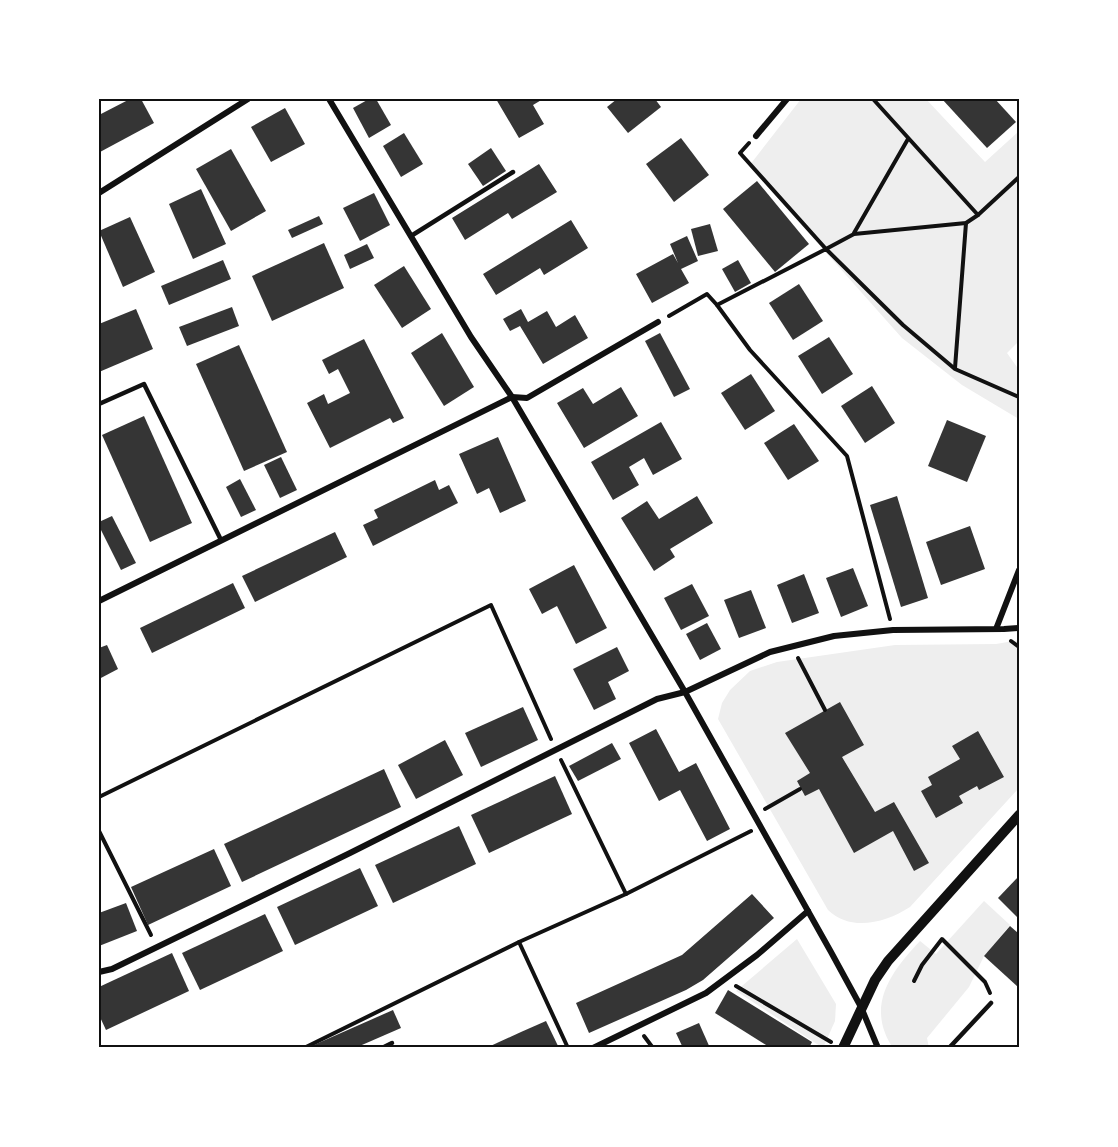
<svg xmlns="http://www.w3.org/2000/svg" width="1118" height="1147" viewBox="0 0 1118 1147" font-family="Manrope,sans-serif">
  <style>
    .green { fill: #eee }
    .building { fill: #353535 }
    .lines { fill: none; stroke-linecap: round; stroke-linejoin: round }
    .path { stroke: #111; stroke-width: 4 }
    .service { stroke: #111; stroke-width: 4.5 }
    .minor { stroke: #111; stroke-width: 6 }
    .tertiary { stroke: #111; stroke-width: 10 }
    .neatline { fill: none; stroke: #111; stroke-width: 2 }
  </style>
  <rect width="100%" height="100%" fill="#fff"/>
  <!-- green -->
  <g class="green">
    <path d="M 801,99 L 926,99 L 985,162 L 1019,131 L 1019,341 L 1007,353 L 1019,370 L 1019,419 L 962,385 L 902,338 L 749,166 Z"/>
    <path d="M 1019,640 L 1019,788 L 910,907 C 885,923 851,932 828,910 L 718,719 L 722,703 L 730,690 L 750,671 L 777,662 L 895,645 L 996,644 Z"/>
    <path d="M 984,901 L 1010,925 L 984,956 L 969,987 L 927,1038 L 929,1048 L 893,1048 C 865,1006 891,972 920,941 L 936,954 Z"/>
    <path d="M 797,939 L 836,1004 L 835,1021 L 823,1048 L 736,991 Z"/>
  </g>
  <!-- building -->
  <g class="building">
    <path d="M 130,99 L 141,99 L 154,123 L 100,152 L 99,115 Z"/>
    <path d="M 369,99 L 376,99 L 391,125 L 369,138 L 353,108 Z"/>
    <path d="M 496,99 L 543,99 L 533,105 L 544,124 L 519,138 Z"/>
    <path d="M 617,99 L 655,99 L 661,107 L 628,133 L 607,107 Z"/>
    <path d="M 942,99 L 995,99 L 1016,122 L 987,148 Z"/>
    <path d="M 285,108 L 305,144 L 271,162 L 251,127 Z"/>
    <path d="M 404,133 L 423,164 L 401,177 L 383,146 Z"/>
    <path d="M 681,138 L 709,175 L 674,202 L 646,164 Z"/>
    <path d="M 491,148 L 506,171 L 483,186 L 468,164 Z"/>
    <path d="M 231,149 L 266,211 L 231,231 L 196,169 Z"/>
    <path d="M 539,164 L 557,192 L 512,219 L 508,213 L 465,240 L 452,218 Z"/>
    <path d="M 757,181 L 809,244 L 775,272 L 723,209 Z"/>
    <path d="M 201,189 L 226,244 L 193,259 L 169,204 Z"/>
    <path d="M 374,193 L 390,225 L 360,241 L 343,208 Z"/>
    <path d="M 319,216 L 323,224 L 292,238 L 288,230 Z"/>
    <path d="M 130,217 L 155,272 L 123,287 L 99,231 Z"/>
    <path d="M 571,220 L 588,248 L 544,275 L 540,268 L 496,295 L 483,274 Z"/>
    <path d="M 710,224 L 718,251 L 698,256 L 691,229 Z"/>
    <path d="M 687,236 L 698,261 L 681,269 L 689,283 L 652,303 L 636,274 L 673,254 L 678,263 L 670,244 Z"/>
    <path d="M 324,243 L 344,288 L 272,321 L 252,276 Z"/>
    <path d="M 367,244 L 374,258 L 350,269 L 344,255 Z"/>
    <path d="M 223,260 L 231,279 L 169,305 L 161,286 Z"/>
    <path d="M 738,260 L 751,283 L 735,292 L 722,269 Z"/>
    <path d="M 404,266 L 431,309 L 402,328 L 374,285 Z"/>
    <path d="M 799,284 L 823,321 L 793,340 L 769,303 Z"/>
    <path d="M 232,307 L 239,326 L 187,346 L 179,327 Z"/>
    <path d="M 136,309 L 153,349 L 99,372 L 99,324 Z"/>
    <path d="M 521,309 L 528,322 L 547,311 L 556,327 L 575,315 L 588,338 L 543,364 L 520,326 L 510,331 L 503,319 Z"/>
    <path d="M 442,333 L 474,387 L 444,406 L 411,353 Z"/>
    <path d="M 660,333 L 690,389 L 674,397 L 645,341 Z"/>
    <path d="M 829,337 L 853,374 L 822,394 L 798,356 Z"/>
    <path d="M 364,339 L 404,418 L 393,423 L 390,418 L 330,448 L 307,403 L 324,394 L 328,404 L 350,393 L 338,369 L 329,374 L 322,360 Z"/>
    <path d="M 239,345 L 287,452 L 244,471 L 196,364 Z"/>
    <path d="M 751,374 L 775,411 L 745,430 L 721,393 Z"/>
    <path d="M 872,386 L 895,423 L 865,443 L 841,406 Z"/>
    <path d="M 621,387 L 638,416 L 584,448 L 557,403 L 583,388 L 593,404 Z"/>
    <path d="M 144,416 L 192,523 L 150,542 L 102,435 Z"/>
    <path d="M 947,420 L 986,436 L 967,482 L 928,466 Z"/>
    <path d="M 661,422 L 682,459 L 653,475 L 644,458 L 629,467 L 639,485 L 613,500 L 591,462 Z"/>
    <path d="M 794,424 L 819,461 L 788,480 L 764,443 Z"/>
    <path d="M 498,437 L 526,501 L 500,513 L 489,488 L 477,494 L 459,454 Z"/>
    <path d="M 281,457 L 297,490 L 280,498 L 264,465 Z"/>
    <path d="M 240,479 L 256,510 L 241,517 L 226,487 Z"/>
    <path d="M 435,480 L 439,490 L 449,485 L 458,503 L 373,546 L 363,525 L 378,518 L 374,510 Z"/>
    <path d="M 697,496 L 713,523 L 670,549 L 675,557 L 654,571 L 621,518 L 647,501 L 659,519 Z"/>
    <path d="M 897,496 L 928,598 L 901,607 L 870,505 Z"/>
    <path d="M 112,516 L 136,563 L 121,570 L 99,526 L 99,522 Z"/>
    <path d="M 970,526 L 985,569 L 941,585 L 926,542 Z"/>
    <path d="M 335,532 L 347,557 L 255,602 L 242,576 Z"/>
    <path d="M 574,565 L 607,628 L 576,644 L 557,606 L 542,614 L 529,589 Z"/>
    <path d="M 853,568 L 868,606 L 841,617 L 826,578 Z"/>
    <path d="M 804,574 L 819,613 L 792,623 L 777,585 Z"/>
    <path d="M 233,583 L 245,608 L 152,653 L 140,628 Z"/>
    <path d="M 692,584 L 709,616 L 681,630 L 664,598 Z"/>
    <path d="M 751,590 L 766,628 L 739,638 L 724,600 Z"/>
    <path d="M 707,623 L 721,649 L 700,660 L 686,634 Z"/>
    <path d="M 107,645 L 118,669 L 99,679 L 99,648 Z"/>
    <path d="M 617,647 L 629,671 L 608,682 L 616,699 L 594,710 L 573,669 Z"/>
    <path d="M 840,702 L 864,745 L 842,757 L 875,812 L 894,802 L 929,863 L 914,871 L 893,831 L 854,853 L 819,789 L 805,796 L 797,781 L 810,773 L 785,733 Z"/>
    <path d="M 523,707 L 538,740 L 481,767 L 465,733 Z"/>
    <path d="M 656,729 L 679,772 L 696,763 L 730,829 L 707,841 L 680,790 L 659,801 L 629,743 Z"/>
    <path d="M 978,731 L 1004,777 L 979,790 L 977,786 L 959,796 L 963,803 L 936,818 L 921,791 L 932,785 L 928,777 L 960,759 L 952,746 Z"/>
    <path d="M 445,740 L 463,775 L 416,799 L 398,765 Z"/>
    <path d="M 612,743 L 621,759 L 578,781 L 569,766 Z"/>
    <path d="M 384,769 L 401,807 L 242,882 L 224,844 Z"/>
    <path d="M 555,776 L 572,814 L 489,853 L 471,815 Z"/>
    <path d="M 459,826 L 476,864 L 393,903 L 375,865 Z"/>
    <path d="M 214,849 L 231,886 L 148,925 L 131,887 Z"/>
    <path d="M 360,868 L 378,906 L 295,945 L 277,907 Z"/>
    <path d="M 1019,876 L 1019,919 L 998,898 Z"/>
    <path d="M 752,894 L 774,918 L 703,980 L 686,990 L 589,1033 L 576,1003 L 682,955 Z"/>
    <path d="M 126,903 L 137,931 L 99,946 L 99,913 Z"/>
    <path d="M 265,914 L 283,951 L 200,990 L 182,953 Z"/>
    <path d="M 1010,926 L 1019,934 L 1019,988 L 984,956 Z"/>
    <path d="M 172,953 L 189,991 L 106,1030 L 99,1015 L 99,987 Z"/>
    <path d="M 728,990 L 812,1042 L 809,1048 L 771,1048 L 715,1013 Z"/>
    <path d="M 393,1010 L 401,1028 L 355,1048 L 307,1048 Z"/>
    <path d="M 546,1021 L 559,1048 L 486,1048 L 521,1032 Z"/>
    <path d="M 699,1023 L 710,1048 L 683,1048 L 676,1033 Z"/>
  </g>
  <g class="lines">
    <!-- path -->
    <g class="path">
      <path d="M 873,99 L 978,215 L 1019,177"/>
      <path d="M 749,143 L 740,153 L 826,249 L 854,234 L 966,223 L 978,215"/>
      <path d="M 854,233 L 908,139"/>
      <path d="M 717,305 L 750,350 L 847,456 L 890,619"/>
      <path d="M 669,316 L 707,294 L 717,305 L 826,249 L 903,325 L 955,369 L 1019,397"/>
      <path d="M 955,368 L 966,223"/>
      <path d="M 1011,641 L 1019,647"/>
      <path d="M 798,658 L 825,710"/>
      <path d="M 561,760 L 626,894"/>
      <path d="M 99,797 L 491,605 L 551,739"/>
      <path d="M 765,809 L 800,789"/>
      <path d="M 99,831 L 151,935"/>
      <path d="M 519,942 L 568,1048"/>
      <path d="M 914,981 L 922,965 L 942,939 L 985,982 L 990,993"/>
      <path d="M 736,986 L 831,1042"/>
      <path d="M 644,1036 L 653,1048"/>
      <path d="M 304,1048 L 519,942 L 626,894 L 751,831"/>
    </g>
    <!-- service -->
    <g class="service">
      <path d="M 411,236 L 513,172"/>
      <path d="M 99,404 L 144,384 L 221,540"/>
      <path d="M 382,1048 L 392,1043"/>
      <path d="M 949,1048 L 991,1003"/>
    </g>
    <!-- minor -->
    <g class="minor">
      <path d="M 329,99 L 471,337 L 512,397 L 685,692 L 831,952 L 861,1007 L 878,1048"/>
      <path d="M 756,136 L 787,99"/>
      <path d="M 99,193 L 248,99"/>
      <path d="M 99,601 L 512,397 L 527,398 L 658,322"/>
      <path d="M 996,629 L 1019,570"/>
      <path d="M 99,972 L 112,969 L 350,853 L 657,699 L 685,692 L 770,652 L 834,636 L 893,630 L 1004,629 L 1019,628"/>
      <path d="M 593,1048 L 706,993 L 757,955 L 808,911"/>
    </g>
    <!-- tertiary -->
    <path class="tertiary" d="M 843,1048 L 875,980 L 888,961 L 1019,815"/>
  </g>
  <!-- border -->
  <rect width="1118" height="1147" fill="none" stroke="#ffffff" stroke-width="201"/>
  <rect x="100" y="100" width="918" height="946" class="neatline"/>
</svg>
